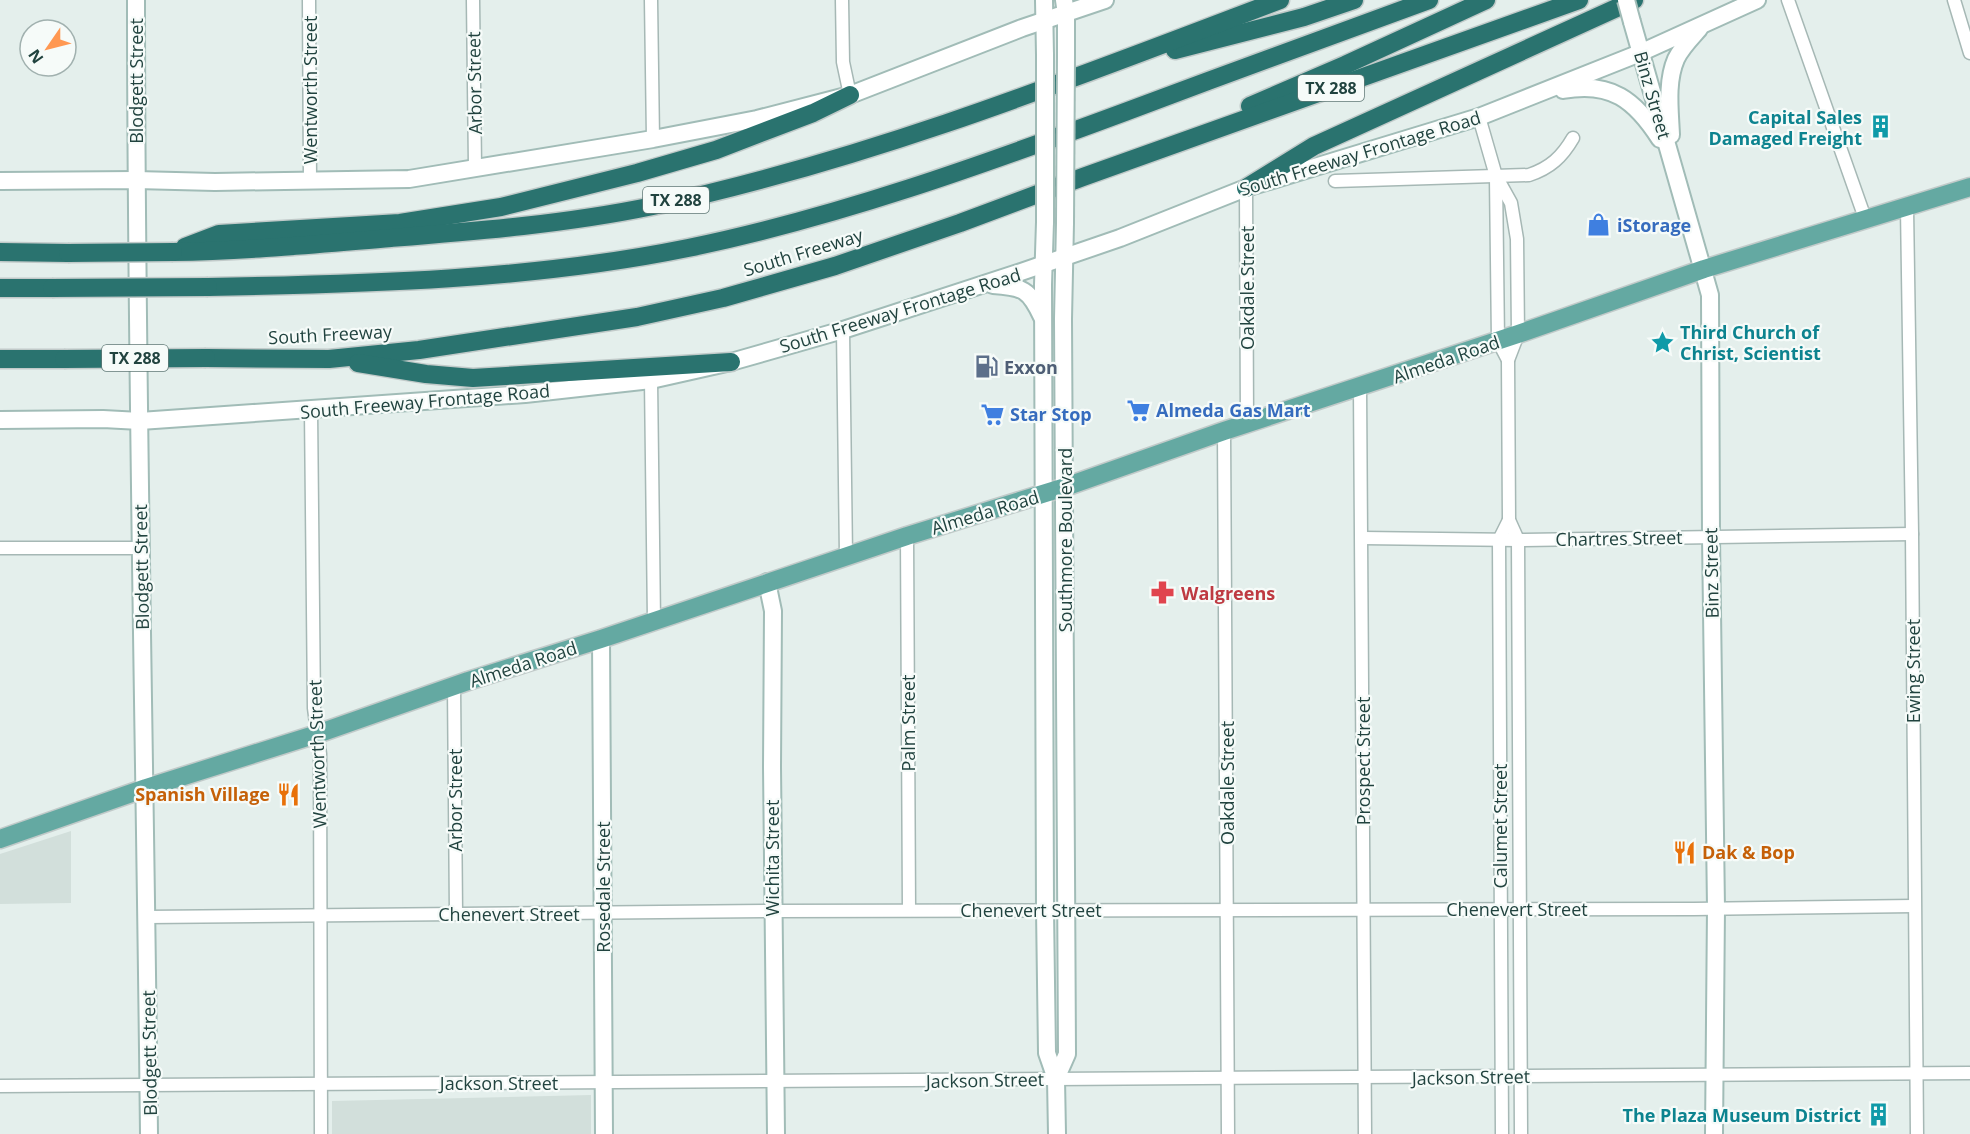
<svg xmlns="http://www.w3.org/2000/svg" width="1970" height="1134" viewBox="0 0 1970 1134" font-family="'Open Sans',sans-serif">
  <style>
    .built { fill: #d2dfdb }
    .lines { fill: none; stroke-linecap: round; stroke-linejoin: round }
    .street-casing { stroke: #a6b8b5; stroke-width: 15 }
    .secondary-casing { stroke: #a1bcb7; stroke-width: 20 }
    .primary-casing { stroke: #c1cac9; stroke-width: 21 }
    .highway-casing { stroke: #c1cac9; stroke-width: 21 }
    .street { stroke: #fff; stroke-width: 12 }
    .secondary { stroke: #fff; stroke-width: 16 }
    .primary { stroke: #64a9a2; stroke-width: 18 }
    .highway { stroke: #2a736f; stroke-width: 18 }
    .secondary-bridge-casing { stroke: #a1bcb7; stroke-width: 20; stroke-linecap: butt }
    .highway-bridge-casing { stroke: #c1cac9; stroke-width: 21; stroke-linecap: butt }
    .secondary-bridge { stroke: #fff; stroke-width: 16 }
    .highway-bridge { stroke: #2a736f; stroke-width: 18 }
    .labels { text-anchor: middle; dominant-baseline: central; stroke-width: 4.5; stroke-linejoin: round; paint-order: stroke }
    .shield { fill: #f6fbf9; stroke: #617a77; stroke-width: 1.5 }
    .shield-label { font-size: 16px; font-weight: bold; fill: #21433f }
    .street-label { font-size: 18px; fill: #21433f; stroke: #f6fbf9 }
    .culture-label { font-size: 18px; font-weight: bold; fill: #0d838f; stroke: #f6fbf9; text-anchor: end }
    .shop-label { font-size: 18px; font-weight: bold; fill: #366cbe; stroke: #f6fbf9; text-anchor: start }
    .service-label { font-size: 18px; font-weight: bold; fill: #4e5e75; stroke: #f6fbf9; text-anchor: start }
    .health-label { font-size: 18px; font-weight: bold; fill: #be3a42; stroke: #f6fbf9; text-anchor: start }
    .food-label { font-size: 18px; font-weight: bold; fill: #c56008; stroke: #f6fbf9; text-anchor: end }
  </style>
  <rect width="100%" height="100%" fill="#e4efec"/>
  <!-- built -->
  <g class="built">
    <path d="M 71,831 L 71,903 L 0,904 L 0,854 Z"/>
    <path d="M 591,1095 L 591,1134 L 332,1134 L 332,1101 Z"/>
  </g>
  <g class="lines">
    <defs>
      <g id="street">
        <path d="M 309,0 L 310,180"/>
        <path d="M 473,0 L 475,167"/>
        <path d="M 651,0 L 653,139"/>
        <path d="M 842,0 L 843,62 L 850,95"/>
        <path d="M 1788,0 L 1866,221"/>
        <path d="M 1954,0 L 1970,53"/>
        <path d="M 1479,117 L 1496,176 L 1511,203 L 1517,239 L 1518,334 L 1508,360 L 1509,520 L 1518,540 L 1521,1134"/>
        <path d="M 1496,178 L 1498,341 L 1508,360"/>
        <path d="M 1335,181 L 1529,175 C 1550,168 1562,157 1573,138"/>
        <path d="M 1246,188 L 1247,424"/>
        <path d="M 1907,208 L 1912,534 L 1917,1134"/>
        <path d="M 843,330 L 846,556"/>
        <path d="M 651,380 L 654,621"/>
        <path d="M 1360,387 L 1365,1134"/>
        <path d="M 311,410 L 314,708 L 320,754 L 321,1134"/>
        <path d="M 1224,431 L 1228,1134"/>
        <path d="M 907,536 L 909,910"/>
        <path d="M 1363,538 L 1518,540 L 1912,534"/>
        <path d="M 0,548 L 140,548"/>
        <path d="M 454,686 L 456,914"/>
        <path d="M 147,917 L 773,911 L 1694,909 L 1914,906"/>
        <path d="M 0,1086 L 1970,1073"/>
        <path d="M 1502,1134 L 1499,540 L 1509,520"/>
      </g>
      <g id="secondary">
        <path d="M 136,0 C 136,378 145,756 149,1134"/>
        <path d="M 1044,0 L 1045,55"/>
        <path d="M 1064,0 L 1066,14 L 1066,55"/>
        <path d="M 1632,22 L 1710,295 L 1711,537 L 1716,908 L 1714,1134"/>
        <path d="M 1563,90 C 1611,81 1635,100 1660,139"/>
        <path d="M 1671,135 C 1670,111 1666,82 1676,59 C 1681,48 1691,38 1699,29"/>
        <path d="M 0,181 L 136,180 L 215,182 L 409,179 L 653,139 L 757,119 L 850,95 L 1022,28 L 1105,0"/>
        <path d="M 1045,222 L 1043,285 L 1045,910 L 1047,1053 L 1056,1079 L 1057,1134"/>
        <path d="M 993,285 C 1023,287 1029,289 1042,317"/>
        <path d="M 0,420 L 103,419 L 140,421 L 525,394 L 651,380 L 731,362 L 843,330 L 1021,272 L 1120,238 L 1246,188 L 1479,117 L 1640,53 L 1757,0"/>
        <path d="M 767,582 L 773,611 L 772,767 L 776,1134"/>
        <path d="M 601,639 L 604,1134"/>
        <path d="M 1056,1079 L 1067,1054 L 1063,319 L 1065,223"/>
      </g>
      <path id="primary" d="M 0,839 L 146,788 L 317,734 L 468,681 L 601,639 L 907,536 L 1065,487 L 1224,431 L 1518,334 L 1704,269 L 1970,187"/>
      <g id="highway">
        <path d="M 1175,50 L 1304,17 L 1354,0"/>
        <path d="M 1250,106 L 1345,65 L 1486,0"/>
        <path d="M 1246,188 L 1314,146 L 1634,0"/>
        <path d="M 185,247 L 219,234 L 400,223 L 501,207 L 637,173 L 716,150 L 813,113 L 850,95"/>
        <path d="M 0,252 L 68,253"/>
        <path d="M 173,252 C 246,251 318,244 391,238 C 478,231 566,224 653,206 C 868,160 1075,78 1280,0"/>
        <path d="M 208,287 C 368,284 531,280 688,248 C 838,217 982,165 1125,112 C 1226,74 1327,37 1429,0"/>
        <path d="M 0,288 L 52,288"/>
        <path d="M 206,358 L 329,359 L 419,350 L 637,317 L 723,298 L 835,266 L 960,223 L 1083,177 L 1579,0"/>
        <path d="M 0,359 L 64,359"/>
        <path d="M 358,363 L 426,374 L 473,378 L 731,362"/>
      </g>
    </defs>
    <!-- street casing -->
    <use href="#street" class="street-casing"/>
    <!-- secondary casing -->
    <use href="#secondary" class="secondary-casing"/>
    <!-- primary casing -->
    <use href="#primary" class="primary-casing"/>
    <!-- highway casing -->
    <use href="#highway" class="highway-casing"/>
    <!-- street -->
    <use href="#street" class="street"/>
    <!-- secondary -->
    <use href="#secondary" class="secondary"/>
    <!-- primary -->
    <use href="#primary" class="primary"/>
    <!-- highway -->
    <use href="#highway" class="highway"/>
    <defs>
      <g id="secondary-bridge">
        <path d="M 1626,0 L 1632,22"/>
        <path d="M 1045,222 L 1045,55"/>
        <path d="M 1065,223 L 1066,55"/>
      </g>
      <g id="highway-bridge">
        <path d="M 68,253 L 173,252"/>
        <path d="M 52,288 L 208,287"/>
        <path d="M 64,359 L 206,358"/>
      </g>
    </defs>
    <!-- secondary-bridge casing -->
    <use href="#secondary-bridge" class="secondary-bridge-casing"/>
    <!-- highway-bridge casing -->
    <use href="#highway-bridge" class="highway-bridge-casing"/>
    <!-- secondary-bridge -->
    <use href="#secondary-bridge" class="secondary-bridge"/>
    <!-- highway-bridge -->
    <use href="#highway-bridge" class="highway-bridge"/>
  </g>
  <!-- icons -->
  <defs>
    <symbol id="building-bare" viewBox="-9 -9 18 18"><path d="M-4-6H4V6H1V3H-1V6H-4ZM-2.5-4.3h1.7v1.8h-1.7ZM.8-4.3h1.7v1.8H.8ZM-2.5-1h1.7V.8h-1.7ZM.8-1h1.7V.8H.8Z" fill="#0f9aa8" stroke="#f6fbf9" stroke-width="2.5" paint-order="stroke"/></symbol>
    <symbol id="shop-bare" viewBox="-9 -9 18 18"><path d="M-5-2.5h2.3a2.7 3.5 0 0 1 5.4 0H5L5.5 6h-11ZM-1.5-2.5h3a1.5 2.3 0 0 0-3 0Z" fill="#3f7fe0" stroke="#f6fbf9" stroke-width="2.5" paint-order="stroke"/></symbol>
    <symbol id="sight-bare" viewBox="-9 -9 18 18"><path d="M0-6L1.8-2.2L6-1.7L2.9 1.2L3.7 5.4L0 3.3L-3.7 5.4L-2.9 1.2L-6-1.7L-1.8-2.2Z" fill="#0f9aa8" stroke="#f6fbf9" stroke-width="2.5" paint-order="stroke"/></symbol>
    <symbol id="fuel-bare" viewBox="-9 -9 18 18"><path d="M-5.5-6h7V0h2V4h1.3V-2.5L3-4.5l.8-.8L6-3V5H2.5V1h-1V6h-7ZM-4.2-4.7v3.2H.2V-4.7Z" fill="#5c6f8a" stroke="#f6fbf9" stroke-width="2.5" paint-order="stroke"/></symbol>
    <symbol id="supermarket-bare" viewBox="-9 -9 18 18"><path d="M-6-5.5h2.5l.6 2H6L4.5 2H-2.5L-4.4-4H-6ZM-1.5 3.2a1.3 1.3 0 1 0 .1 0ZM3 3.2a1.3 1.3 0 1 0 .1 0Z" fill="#3f7fe0" stroke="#f6fbf9" stroke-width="2.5" paint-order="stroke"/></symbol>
    <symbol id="pharmacy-bare" viewBox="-9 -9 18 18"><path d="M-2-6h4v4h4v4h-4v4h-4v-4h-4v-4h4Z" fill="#e0444e" stroke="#f6fbf9" stroke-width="2.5" paint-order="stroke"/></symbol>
    <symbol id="restaurant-bare" viewBox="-9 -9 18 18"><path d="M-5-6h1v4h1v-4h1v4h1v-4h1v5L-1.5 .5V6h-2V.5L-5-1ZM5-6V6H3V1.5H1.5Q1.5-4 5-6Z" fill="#e8710a" stroke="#f6fbf9" stroke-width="2.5" paint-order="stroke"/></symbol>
  </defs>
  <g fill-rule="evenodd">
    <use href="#building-bare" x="1864" y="110" width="33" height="33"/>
    <use href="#shop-bare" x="1582" y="208" width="33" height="33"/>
    <use href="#sight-bare" x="1646" y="326" width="33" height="33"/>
    <use href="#fuel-bare" x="970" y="350" width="33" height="33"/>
    <use href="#supermarket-bare" x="1122" y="394" width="33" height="33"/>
    <use href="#supermarket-bare" x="976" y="398" width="33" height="33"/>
    <use href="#pharmacy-bare" x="1146" y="576" width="33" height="33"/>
    <use href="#restaurant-bare" x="272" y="778" width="33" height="33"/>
    <use href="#restaurant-bare" x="1668" y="836" width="33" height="33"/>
    <use href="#building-bare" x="1862" y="1098" width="33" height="33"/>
  </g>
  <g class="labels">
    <!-- shield labels -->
    <g class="shield">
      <rect x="1298" y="75" width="66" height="26" rx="4.5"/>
      <rect x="643" y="187" width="66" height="26" rx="4.5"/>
      <rect x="102" y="345" width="66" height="26" rx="4.5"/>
    </g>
    <g class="shield-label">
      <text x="1331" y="88">TX 288</text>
      <text x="676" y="200">TX 288</text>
      <text x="135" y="358">TX 288</text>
    </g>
    <!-- street labels -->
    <g class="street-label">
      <text transform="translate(136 81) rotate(-90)">Blodgett Street</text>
      <text transform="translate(474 83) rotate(-91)">Arbor Street</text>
      <text transform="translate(310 90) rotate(-90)">Wentworth Street</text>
      <text transform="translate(1653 95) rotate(74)">Binz Street</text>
      <text transform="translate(1360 153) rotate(-17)">South Freeway Frontage Road</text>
      <text transform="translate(803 252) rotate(-17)">South Freeway</text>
      <text transform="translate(1247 288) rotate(-90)">Oakdale Street</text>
      <text transform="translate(900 310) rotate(-17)">South Freeway Frontage Road</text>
      <text transform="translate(330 334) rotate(-3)">South Freeway</text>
      <text transform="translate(1446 359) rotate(-19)">Almeda Road</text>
      <text transform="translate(425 401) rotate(-5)">South Freeway Frontage Road</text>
      <text transform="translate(985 512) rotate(-17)">Almeda Road</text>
      <text transform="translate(1619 538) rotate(-1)">Chartres Street</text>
      <text transform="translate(1065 540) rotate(-90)">Southmore Boulevard</text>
      <text transform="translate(141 567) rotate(-91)">Blodgett Street</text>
      <text transform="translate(1711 573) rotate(-91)">Binz Street</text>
      <text transform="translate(523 664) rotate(-18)">Almeda Road</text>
      <text transform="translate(1913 671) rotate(-90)">Ewing Street</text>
      <text transform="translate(908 723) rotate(-90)">Palm Street</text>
      <text transform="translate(317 754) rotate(-92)">Wentworth Street</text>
      <text transform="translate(1363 761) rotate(-90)">Prospect Street</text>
      <text transform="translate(1227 783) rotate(-90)">Oakdale Street</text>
      <text transform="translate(455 800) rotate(-90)">Arbor Street</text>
      <text transform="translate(1500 826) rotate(-90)">Calumet Street</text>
      <text transform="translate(772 858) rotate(-90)">Wichita Street</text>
      <text transform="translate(603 887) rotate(-90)">Rosedale Street</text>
      <text x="1517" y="909">Chenevert Street</text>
      <text x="1031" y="910">Chenevert Street</text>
      <text x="509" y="914">Chenevert Street</text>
      <text transform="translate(149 1053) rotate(-91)">Blodgett Street</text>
      <text transform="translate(1471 1077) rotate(-1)">Jackson Street</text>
      <text transform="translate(985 1080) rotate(-1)">Jackson Street</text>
      <text x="499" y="1083">Jackson Street</text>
    </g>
    <!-- culture labels -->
    <g class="culture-label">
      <text x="1862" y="117">Capital Sales<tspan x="1862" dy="21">Damaged Freight</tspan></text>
      <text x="1680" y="332" text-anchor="start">Third Church of<tspan x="1680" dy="21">Christ, Scientist</tspan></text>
      <text x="1861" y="1115">The Plaza Museum District</text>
    </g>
    <!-- shop labels -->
    <g class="shop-label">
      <text x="1617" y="225">iStorage</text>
      <text x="1156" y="410">Almeda Gas Mart</text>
      <text x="1010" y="414">Star Stop</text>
    </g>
    <!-- service labels -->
    <g class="service-label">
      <text x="1004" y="367">Exxon</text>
    </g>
    <!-- health labels -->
    <g class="health-label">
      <text x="1181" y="593">Walgreens</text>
    </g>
    <!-- food labels -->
    <g class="food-label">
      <text x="270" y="794">Spanish Village</text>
      <text x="1702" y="852" text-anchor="start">Dak &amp; Bop</text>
    </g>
  </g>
  <!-- north arrow -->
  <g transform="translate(48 48) rotate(235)"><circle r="28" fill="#f6fbf9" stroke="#a1b1af" stroke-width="1.5"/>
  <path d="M0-4.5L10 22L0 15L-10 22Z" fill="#ff9852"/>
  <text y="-9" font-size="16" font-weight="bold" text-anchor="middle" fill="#21433f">N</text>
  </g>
</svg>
